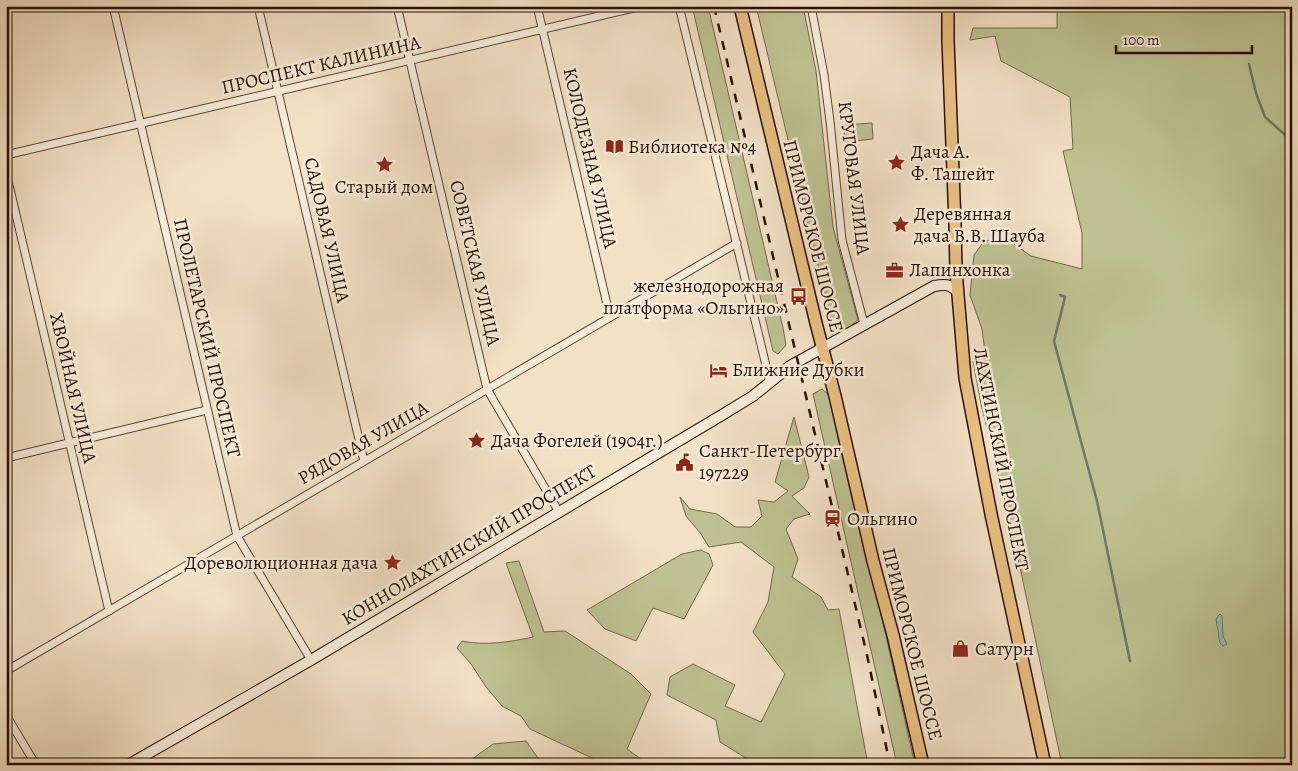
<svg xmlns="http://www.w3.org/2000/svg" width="1298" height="771" viewBox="0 0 1298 771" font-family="Alegreya,serif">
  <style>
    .green { fill: #bec292; stroke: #72684a }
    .water { fill: #9bbeb2; stroke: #6d786c }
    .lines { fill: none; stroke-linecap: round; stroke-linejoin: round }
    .stream { stroke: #6d786c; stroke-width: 2.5 }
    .minor-casing { stroke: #5a4434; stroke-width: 9 }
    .secondary-casing { stroke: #270f03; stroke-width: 12 }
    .primary-casing { stroke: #270f03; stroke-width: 14 }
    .minor { stroke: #f7ecda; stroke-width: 7 }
    .secondary { stroke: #f7ecda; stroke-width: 10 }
    .primary { stroke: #eac083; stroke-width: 11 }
    .rail { stroke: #270f03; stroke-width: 2.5; stroke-dasharray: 9 9; stroke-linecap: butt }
    .labels { text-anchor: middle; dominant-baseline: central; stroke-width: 5; stroke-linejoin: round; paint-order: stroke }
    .street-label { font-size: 19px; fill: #270f03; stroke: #f7ecda }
    .poi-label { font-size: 19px; fill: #270f03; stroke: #f7ecda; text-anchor: start }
  </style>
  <rect width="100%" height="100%" fill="#f3e1c6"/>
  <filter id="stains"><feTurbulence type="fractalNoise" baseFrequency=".004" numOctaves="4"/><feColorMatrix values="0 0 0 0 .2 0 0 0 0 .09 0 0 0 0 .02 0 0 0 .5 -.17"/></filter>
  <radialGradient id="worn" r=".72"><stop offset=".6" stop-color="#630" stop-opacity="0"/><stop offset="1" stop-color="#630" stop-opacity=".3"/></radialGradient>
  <!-- green -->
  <g class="green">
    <path d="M 692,6 L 708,6 L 783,328 L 786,345 L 778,354 L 773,351 Z"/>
    <path d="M 756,6 L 803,6 L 816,71 L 833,227 L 858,320 L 846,330 L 831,319 Z"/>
    <path d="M 1057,6 L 1292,6 L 1292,765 L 1062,765 L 1011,525 L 981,404 L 973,361 L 985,352 L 982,329 L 970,295 L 974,255 L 985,240 L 1014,244 L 1031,256 L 1082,269 L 1082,233 L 1063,151 L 1073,149 L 1070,97 L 1001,61 L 995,36 L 970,40 L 973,28 L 1057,28 Z"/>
    <path d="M 872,123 L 873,139 L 845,142 L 844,125 Z"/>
    <path d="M 822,389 L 829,395 L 861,525 L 915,765 L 897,765 L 813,394 Z"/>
    <path d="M 794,417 L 809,477 L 804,488 L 792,496 L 810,514 L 794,519 L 786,529 L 798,559 L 792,577 L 821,597 L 828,610 L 839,609 L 868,765 L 806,765 L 802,762 L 801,765 L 757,765 L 720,742 L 716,720 L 667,695 L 670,677 L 693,664 L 735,685 L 725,706 L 761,722 L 785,674 L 753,632 L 768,602 L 774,567 L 741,542 L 709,547 L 701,534 L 686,516 L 680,497 L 690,509 L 717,514 L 735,527 L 751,527 L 762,516 L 758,500 L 774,502 L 788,491 L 775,482 Z"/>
    <path d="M 701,550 L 709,554 L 713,565 L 684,619 L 653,608 L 636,641 L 605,629 L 587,610 L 682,554 Z"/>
    <path d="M 519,561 L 544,632 L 565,631 L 631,674 L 651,694 L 627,749 L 649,765 L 607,765 L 530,729 L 521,716 L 502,706 L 486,687 L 471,664 L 457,648 L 462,641 C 485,646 510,642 533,637 L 506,563 Z"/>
    <path d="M 526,741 L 543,765 L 464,765 L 493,744 Z"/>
  </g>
  <!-- water -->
  <path class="water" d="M 1220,614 L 1222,616 L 1223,636 L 1227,644 L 1223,646 L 1220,643 L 1216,619 Z"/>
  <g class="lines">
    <!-- stream -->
    <g class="stream">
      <path d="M 1249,64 L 1256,93 L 1265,117 L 1292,141"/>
      <path d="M 1060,295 L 1065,297 L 1054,341 L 1097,501 L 1130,661"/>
    </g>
    <defs>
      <g id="minor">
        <path d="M 113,6 L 237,536 L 311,660"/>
        <path d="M 258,6 L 364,461"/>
        <path d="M 397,6 L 487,389 L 559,512"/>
        <path d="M 537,6 L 610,317"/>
        <path d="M 679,6 L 770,382"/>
        <path d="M 811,6 L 824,75 L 830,121 L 842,240 L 864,324"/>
        <path d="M 6,155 L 642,6"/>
        <path d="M 6,172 L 109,611"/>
        <path d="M 6,458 L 207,410"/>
        <path d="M 6,671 L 737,243"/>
        <path d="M 6,715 L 36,765"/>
      </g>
      <path id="secondary" d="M 128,765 L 311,660 L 722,415 L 753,396 L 790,366 L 934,286 C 945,284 949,284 957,291"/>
      <g id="primary">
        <path d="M 740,6 L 816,323 L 835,396 L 873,561 L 893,635 L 923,765"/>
        <path d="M 948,6 L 948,40 L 955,224 L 956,271 L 965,378 L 991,514 L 1045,765"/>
      </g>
    </defs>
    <!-- minor casing -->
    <use href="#minor" class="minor-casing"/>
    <!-- secondary casing -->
    <use href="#secondary" class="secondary-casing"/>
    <!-- primary casing -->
    <use href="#primary" class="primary-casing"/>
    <!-- minor -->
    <use href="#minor" class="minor"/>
    <!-- secondary -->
    <use href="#secondary" class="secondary"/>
    <!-- primary -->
    <use href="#primary" class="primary"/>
    <!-- rail -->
    <path class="rail" d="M 714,6 L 867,655 L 890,765"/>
  </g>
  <!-- icons -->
  <defs>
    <symbol id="library-bare" viewBox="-9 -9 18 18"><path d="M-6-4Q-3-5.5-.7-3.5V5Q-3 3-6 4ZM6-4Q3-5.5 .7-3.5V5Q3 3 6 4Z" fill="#8f2418" stroke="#f7ecda" stroke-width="2.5" paint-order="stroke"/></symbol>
    <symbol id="sight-bare" viewBox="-9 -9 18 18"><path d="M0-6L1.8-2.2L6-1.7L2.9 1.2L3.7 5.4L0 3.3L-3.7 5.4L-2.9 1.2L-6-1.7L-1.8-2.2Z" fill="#8f2418" stroke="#f7ecda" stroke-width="2.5" paint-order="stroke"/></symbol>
    <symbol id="office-bare" viewBox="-9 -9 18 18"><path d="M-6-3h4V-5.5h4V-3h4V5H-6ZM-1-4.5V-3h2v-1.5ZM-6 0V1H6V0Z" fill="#8f2418" stroke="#f7ecda" stroke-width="2.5" paint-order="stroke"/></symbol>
    <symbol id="bus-bare" viewBox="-9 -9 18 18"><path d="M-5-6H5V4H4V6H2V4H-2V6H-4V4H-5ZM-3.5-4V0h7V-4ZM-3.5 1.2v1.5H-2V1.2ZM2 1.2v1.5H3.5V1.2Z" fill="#8f2418" stroke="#f7ecda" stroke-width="2.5" paint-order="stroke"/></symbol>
    <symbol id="hotel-bare" viewBox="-9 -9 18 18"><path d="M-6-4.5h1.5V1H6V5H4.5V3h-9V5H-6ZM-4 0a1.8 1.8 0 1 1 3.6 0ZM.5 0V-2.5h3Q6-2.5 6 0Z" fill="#8f2418" stroke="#f7ecda" stroke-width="2.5" paint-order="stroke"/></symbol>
    <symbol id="civic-bare" viewBox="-9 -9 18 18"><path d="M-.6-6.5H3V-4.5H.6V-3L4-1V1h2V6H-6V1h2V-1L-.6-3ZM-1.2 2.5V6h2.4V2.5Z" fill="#8f2418" stroke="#f7ecda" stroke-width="2.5" paint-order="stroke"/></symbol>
    <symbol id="station-bare" viewBox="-9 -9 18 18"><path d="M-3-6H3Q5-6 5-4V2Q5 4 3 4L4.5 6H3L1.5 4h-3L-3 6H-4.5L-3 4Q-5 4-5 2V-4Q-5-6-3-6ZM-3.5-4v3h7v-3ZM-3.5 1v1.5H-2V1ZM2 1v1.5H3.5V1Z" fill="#8f2418" stroke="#f7ecda" stroke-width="2.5" paint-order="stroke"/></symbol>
    <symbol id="shop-bare" viewBox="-9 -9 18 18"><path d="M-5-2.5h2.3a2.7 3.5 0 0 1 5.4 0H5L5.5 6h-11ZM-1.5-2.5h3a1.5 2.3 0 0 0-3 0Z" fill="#8f2418" stroke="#f7ecda" stroke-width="2.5" paint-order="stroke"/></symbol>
  </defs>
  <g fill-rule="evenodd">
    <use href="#library-bare" x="602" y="134" width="25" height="25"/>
    <use href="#sight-bare" x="884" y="150" width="25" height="25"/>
    <use href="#sight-bare" x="372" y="152" width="25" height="25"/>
    <use href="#sight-bare" x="888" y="212" width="25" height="25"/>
    <use href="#office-bare" x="882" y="258" width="25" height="25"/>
    <use href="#bus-bare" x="786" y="284" width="25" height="25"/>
    <use href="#hotel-bare" x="706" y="358" width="25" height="25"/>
    <use href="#sight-bare" x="464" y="428" width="25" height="25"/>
    <use href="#civic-bare" x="672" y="450" width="25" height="25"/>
    <use href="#station-bare" x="820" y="506" width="25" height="25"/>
    <use href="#sight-bare" x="380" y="550" width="25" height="25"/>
    <use href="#shop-bare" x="948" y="636" width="25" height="25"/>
  </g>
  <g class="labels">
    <!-- street labels -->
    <g class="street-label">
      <text transform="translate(321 65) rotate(-13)">ПРОСПЕКТ КАЛИНИНА</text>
      <text transform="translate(590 158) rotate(77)">КОЛОДЕЗНАЯ УЛИЦА</text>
      <text transform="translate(854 178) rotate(83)">КРУГОВАЯ УЛИЦА</text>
      <text transform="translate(327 230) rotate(77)">САДОВАЯ УЛИЦА</text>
      <text transform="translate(813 236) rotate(76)">ПРИМОРСКОЕ ШОССЕ</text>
      <text transform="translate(475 263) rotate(77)">СОВЕТСКАЯ УЛИЦА</text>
      <text transform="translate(207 338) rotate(77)">ПРОЛЕТАРСКИЙ ПРОСПЕКТ</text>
      <text transform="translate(73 388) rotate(77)">ХВОЙНАЯ УЛИЦА</text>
      <text transform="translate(363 443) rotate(-30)">РЯДОВАЯ УЛИЦА</text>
      <text transform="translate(1001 459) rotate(79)">ЛАХТИНСКИЙ ПРОСПЕКТ</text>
      <text transform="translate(469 545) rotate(-31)">КОННОЛАХТИНСКИЙ ПРОСПЕКТ</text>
      <text transform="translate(912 644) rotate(76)">ПРИМОРСКОЕ ШОССЕ</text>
    </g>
    <!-- poi labels -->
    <g class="poi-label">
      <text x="628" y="147">Библиотека №4</text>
      <text x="911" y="152">Дача А.<tspan x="911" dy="22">Ф. Ташейт</tspan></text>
      <text x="384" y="187" text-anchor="middle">Старый дом</text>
      <text x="914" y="214">Деревянная<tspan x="914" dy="22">дача В.В. Шауба</tspan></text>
      <text x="909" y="270">Лапинхонка</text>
      <text x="784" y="286" text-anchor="end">железнодорожная<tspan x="784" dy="22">платформа «Ольгино»</tspan></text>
      <text x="732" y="370">Ближние Дубки</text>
      <text x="491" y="441">Дача Фогелей (1904г.)</text>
      <text x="699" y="451">Санкт-Петербург<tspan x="699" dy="22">197229</tspan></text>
      <text x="847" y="519">Ольгино</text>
      <text x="378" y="563" text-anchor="end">Дореволюционная дача</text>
      <text x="975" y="649">Сатурн</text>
    </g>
  </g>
  <!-- margin -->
  <rect width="1298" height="771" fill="none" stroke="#f3e1c6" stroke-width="25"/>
  <rect x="8" y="8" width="1283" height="756" fill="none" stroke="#270f03" stroke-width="2.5"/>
  <rect x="12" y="12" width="1273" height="746" fill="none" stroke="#270f03"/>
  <!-- scale -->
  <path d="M1116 45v8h136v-8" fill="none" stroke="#270f03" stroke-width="2.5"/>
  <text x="1123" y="45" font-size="15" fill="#270f03" stroke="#f7ecda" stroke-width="4" paint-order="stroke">100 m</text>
  <rect width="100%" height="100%" filter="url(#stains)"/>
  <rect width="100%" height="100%" fill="url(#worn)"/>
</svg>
